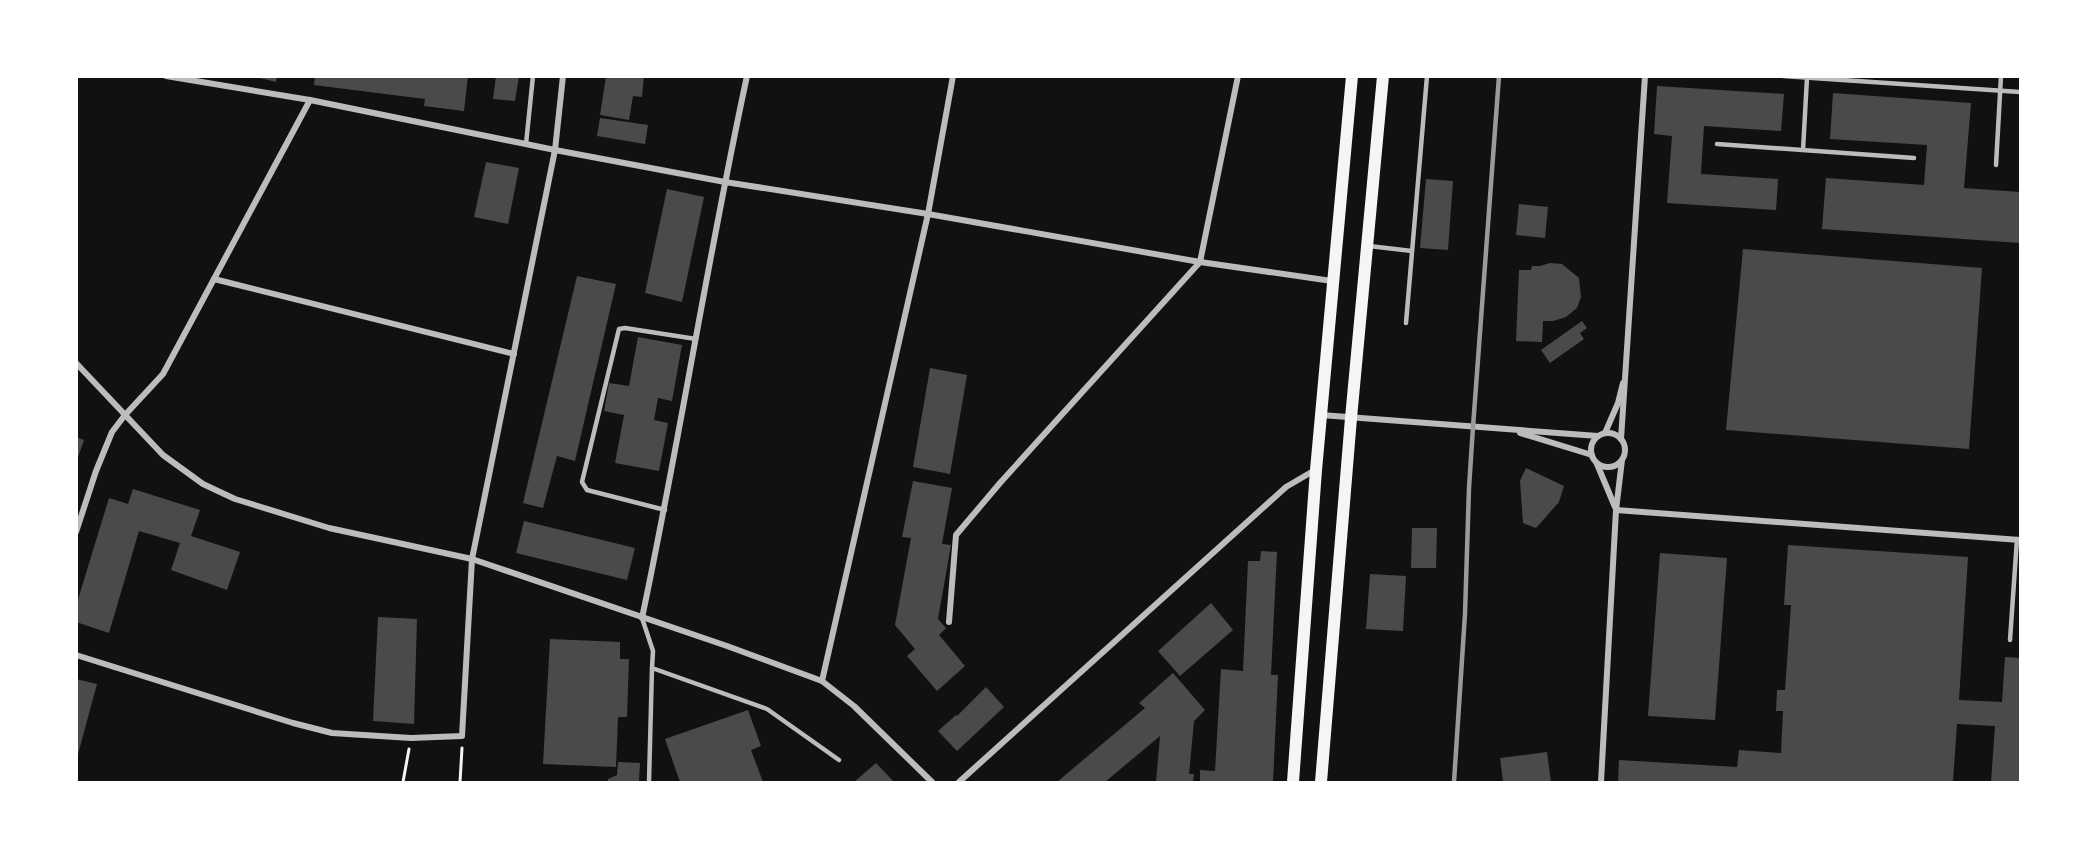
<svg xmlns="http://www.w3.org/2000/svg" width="2097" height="859" viewBox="0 0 2097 859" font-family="'PT Sans Narrow',sans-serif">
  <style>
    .building { fill: #4a4a4a }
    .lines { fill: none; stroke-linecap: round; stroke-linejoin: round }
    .path { stroke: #f5f5f5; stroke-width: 3 }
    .service { stroke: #bcbcbc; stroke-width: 4.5 }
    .minor { stroke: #bcbcbc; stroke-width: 6 }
    .secondary { stroke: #f5f5f5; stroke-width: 12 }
    .rail { stroke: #9a9a9a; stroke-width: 4.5 }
  </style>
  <rect width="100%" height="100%" fill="#111"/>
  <!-- building -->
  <g class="building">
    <path d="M 252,76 L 277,76 L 276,82 Z"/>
    <path d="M 315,76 L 468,76 L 464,111 L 424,106 L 425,99 L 314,85 Z"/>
    <path d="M 496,76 L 519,76 L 515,101 L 493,99 Z"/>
    <path d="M 606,76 L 644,76 L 642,97 L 633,96 L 629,120 L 600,115 Z"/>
    <path d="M 1657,86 L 1784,94 L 1781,131 L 1704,126 L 1701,174 L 1778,179 L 1776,210 L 1667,203 L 1672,136 L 1654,134 Z"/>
    <path d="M 1833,93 L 1971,103 L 1964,188 L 2020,192 L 2020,243 L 1822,229 L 1826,178 L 1924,185 L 1927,145 L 1830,139 Z"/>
    <path d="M 600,118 L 648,125 L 645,144 L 597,136 Z"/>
    <path d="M 486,162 L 519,168 L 508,224 L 474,217 Z"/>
    <path d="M 1426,179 L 1453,181 L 1448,250 L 1420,248 Z"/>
    <path d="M 667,189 L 704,197 L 682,302 L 645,293 Z"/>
    <path d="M 1519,204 L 1548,207 L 1545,238 L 1516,235 Z"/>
    <path d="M 1743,249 L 1982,268 L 1969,449 L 1726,430 Z"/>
    <path d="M 1550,263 L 1562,264 L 1579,278 L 1581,297 L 1577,308 L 1566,317 L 1553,321 L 1543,321 L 1542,342 L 1516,341 L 1519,270 L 1531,270 L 1532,266 L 1540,266 Z"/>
    <path d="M 577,276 L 616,284 L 575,461 L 557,456 L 543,508 L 523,503 Z"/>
    <path d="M 1582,321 L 1587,328 L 1580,333 L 1584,339 L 1550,363 L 1541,350 Z"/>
    <path d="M 638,337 L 682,345 L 672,401 L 658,398 L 654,420 L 668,423 L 659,471 L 615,463 L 624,415 L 604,411 L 609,383 L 629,386 Z"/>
    <path d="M 930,368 L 967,375 L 950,474 L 913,467 Z"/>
    <path d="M 76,437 L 84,440 L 77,460 L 76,460 Z"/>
    <path d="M 1526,468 L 1564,486 L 1559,502 L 1536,528 L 1523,523 L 1520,481 Z"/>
    <path d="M 913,481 L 952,488 L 942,544 L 951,545 L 938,619 L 946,628 L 939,635 L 965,666 L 937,691 L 907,656 L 915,649 L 895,625 L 911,538 L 902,537 Z"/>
    <path d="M 133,489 L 200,510 L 191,536 L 240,552 L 227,590 L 171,570 L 180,543 L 139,531 L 109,633 L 76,622 L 76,606 L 109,498 L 128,504 Z"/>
    <path d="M 524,521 L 635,548 L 627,580 L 516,553 Z"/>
    <path d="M 1412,528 L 1437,528 L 1436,568 L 1411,568 Z"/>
    <path d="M 1788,545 L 1968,557 L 1959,700 L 2002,702 L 2005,657 L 2020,658 L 2020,782 L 1991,782 L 1995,726 L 1957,724 L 1953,782 L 1618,782 L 1619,760 L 1737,767 L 1739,750 L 1781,753 L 1783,711 L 1776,711 L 1777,690 L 1785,690 L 1791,605 L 1784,605 Z"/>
    <path d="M 1261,551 L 1277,552 L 1271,675 L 1278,675 L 1273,782 L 1200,782 L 1200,770 L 1215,771 L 1221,669 L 1243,671 L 1248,561 L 1260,561 Z"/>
    <path d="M 1660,553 L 1727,558 L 1715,720 L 1648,716 Z"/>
    <path d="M 1370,574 L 1406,576 L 1403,631 L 1366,629 Z"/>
    <path d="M 1211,603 L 1233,630 L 1180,676 L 1158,651 Z"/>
    <path d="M 378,617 L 417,619 L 414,724 L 373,721 Z"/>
    <path d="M 550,639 L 620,642 L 620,659 L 629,659 L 627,717 L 618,717 L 616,767 L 543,764 Z"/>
    <path d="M 1173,673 L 1205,710 L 1194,721 L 1189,774 L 1194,774 L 1193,782 L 1156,782 L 1160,736 L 1105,782 L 1057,782 L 1145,708 L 1139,703 Z"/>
    <path d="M 76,679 L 97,684 L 77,758 L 76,758 Z"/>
    <path d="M 986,687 L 1004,707 L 957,751 L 938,731 L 956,715 L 957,716 Z"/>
    <path d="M 748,710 L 761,746 L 751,750 L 763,782 L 680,782 L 665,739 Z"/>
    <path d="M 1547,752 L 1551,782 L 1503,782 L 1500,758 Z"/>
    <path d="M 618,762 L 640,763 L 639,782 L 608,782 L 608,779 L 617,775 Z"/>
    <path d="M 876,763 L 894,782 L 854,782 Z"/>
  </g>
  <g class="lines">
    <!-- path -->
    <g class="path">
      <path d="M 403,782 L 409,749"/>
      <path d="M 460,782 L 462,748"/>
    </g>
    <!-- service -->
    <g class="service">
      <path d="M 1783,76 L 2020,92"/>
      <path d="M 526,144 L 533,76"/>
      <path d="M 1717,144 L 1914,158"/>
      <path d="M 1803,150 L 1807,78"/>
      <path d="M 1996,165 L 2001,76"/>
      <path d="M 1369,246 L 1412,251"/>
      <path d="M 1406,323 L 1427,76"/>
      <path d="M 665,510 L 587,490 L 582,482 L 619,329 L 625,328 L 696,339"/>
      <path d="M 642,618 L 653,651 L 652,668 L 767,709 L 839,760"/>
      <path d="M 2010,640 L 2017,539"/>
      <path d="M 649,782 L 652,668"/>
    </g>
    <!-- minor -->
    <g class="minor">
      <path d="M 166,76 L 310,100 L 555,150 L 725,182 L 928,214 L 1200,262 L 1332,281"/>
      <path d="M 214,279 L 514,354"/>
      <path d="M 76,363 L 163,455 L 203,484 L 235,499 L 329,528 L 472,559 L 727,646 L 822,681 L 854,706 L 932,782"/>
      <path d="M 1321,415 L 1598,436"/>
      <path d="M 1520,433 L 1592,455"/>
      <path d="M 1605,433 L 1618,403 L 1623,383"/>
      <circle cx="1608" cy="450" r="17"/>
      <path d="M 1621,439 L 1645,76"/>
      <path d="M 1597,464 L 1615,507"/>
      <path d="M 1616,510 L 2020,540"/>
      <path d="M 76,532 L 96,471 L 112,432 L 125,415 L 163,374 L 310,100"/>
      <path d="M 642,618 C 680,438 708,256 747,76"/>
      <path d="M 949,622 L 956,535 L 1000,483 L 1200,262 L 1238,76"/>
      <path d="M 76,655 L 293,723 L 332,733 L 411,738 L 462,736 L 472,559 L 555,150 L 563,76"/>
      <path d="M 822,681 L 928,214 L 953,76"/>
      <path d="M 959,782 L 1286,487 L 1315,470"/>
      <path d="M 1601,782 L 1616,510 L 1622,460"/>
    </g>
    <!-- secondary -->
    <g class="secondary">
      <path d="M 1293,782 L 1316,470 L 1352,76"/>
      <path d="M 1321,782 L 1351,418 L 1383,76"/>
    </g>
    <!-- rail -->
    <path class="rail" d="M 1454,782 L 1465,614 L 1469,488 L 1473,427 L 1499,76"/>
  </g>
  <!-- border -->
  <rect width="2097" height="859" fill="none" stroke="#ffffff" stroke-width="156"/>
</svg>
